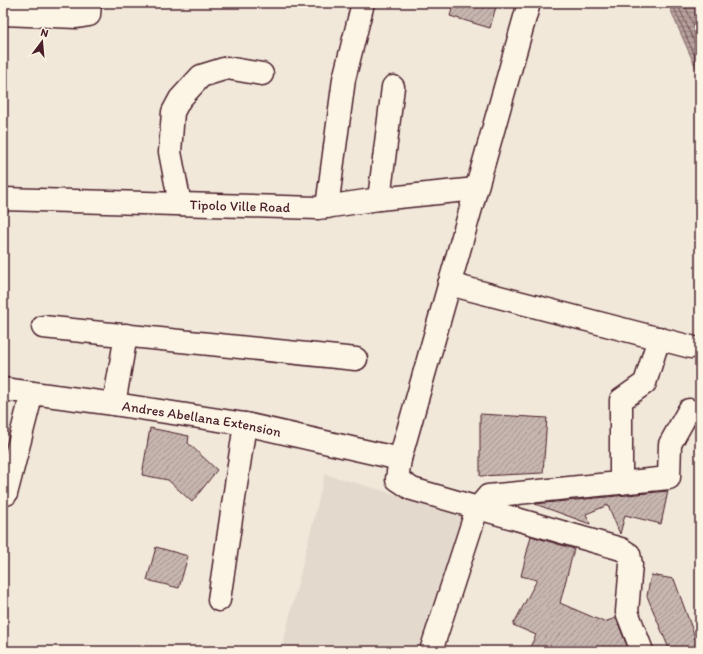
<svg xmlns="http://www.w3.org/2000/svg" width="703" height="654" viewBox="0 0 703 654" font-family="Itim,sans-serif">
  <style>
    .built { fill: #e4d9cd }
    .water { fill: url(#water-rules); stroke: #8b6d6f }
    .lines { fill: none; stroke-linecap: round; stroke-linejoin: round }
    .shore { stroke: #755358; stroke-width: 1 }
    .building { fill: url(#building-hatch); stroke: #4a1f2b }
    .minor-casing { stroke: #4a1f2b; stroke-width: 25 }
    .minor { stroke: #fcf5e5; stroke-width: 22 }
    .labels { text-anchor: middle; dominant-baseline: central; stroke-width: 4; stroke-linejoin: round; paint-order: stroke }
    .street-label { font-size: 14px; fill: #4a1f2b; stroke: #fcf5e5 }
  </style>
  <defs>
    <pattern id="water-rules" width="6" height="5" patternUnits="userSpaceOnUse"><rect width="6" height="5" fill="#b6a19c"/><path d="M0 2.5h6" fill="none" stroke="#96837f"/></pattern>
    <pattern id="building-hatch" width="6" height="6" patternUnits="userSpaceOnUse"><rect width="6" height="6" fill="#c7b6af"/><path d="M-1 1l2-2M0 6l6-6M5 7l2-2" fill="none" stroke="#a4938f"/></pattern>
  </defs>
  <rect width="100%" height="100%" fill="#f1e8da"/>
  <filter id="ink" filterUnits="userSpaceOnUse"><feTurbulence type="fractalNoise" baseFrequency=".025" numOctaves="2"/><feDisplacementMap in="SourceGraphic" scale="8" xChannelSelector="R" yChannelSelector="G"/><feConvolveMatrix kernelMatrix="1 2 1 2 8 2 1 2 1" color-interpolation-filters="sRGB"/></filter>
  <g filter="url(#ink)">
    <!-- built -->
    <path class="built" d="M 325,474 L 467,515 L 423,651 L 281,651 Z"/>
    <!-- water -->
    <path class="water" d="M 668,3 L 700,3 L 700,77 L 676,23 Z"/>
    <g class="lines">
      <!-- shore -->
      <g class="shore">
        <path d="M 672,3 L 700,68"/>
        <path d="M 677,3 L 700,55"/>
        <path d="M 684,3 L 700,41"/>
      </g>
    </g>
    <!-- building -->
    <g class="building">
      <path d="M 454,3 L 497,3 L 490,28 L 450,16 Z"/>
      <path d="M 480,414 L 547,418 L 543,473 L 480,476 Z"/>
      <path d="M 150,428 L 189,436 L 188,443 L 217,470 L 192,502 L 168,480 L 142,475 Z"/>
      <path d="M 668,491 L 661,524 L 625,515 L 620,534 L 608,505 L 586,514 L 590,524 L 535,504 Z"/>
      <path d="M 531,536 L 574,549 L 560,603 L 604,622 L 616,618 L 629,651 L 528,651 L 536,635 L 513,625 L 537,580 L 521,576 Z"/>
      <path d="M 156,547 L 188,556 L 179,588 L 147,580 Z"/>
      <path d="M 651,575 L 674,579 L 700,651 L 670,651 L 647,596 Z"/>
    </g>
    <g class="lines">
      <defs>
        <g id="minor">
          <path d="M 529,3 L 400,459 L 397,479 L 412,489 L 621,549 L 629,554 L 631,564 L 627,612 L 642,651"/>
          <path d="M 3,14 L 77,17 L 89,15 L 90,3"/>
          <path id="s1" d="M 3,199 L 318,208 L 379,199 L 476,189"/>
          <path d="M 379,199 L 393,87"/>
          <path d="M 180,204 L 170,152 L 173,112 L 180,99 L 201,76 L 227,68 L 262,74"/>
          <path d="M 327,207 L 344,79 L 363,3"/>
          <path d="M 449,284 L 691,347"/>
          <path d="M 43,327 L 356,359"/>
          <path id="s2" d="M 3,389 L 114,404 L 245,424 L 400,459"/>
          <path d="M 114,404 L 126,335"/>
          <path d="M 621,483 L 621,400 L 645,383 L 659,338"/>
          <path d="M 3,495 L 6,494 L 32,393"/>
          <path d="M 219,600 L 245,424"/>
          <path d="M 431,651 L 477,509 L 488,496 L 669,478 L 670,444 L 689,410"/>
        </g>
      </defs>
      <!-- minor casing -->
      <use href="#minor" class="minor-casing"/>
      <!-- minor -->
      <use href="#minor" class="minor"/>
    </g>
  </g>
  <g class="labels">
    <!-- street labels -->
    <g class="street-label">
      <text stroke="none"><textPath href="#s1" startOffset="237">Tipolo Ville Road</textPath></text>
      <text stroke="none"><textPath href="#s2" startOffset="201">Andres Abellana Extension</textPath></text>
    </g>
  </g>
  <!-- margin -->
  <rect width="703" height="654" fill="none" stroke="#fcf5e5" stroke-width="16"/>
  <rect x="8" y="8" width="687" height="638" fill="none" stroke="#4a1f2b" stroke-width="1.5" filter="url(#ink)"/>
  <!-- north arrow -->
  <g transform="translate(42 42) rotate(16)" stroke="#fcf5e5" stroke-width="3" paint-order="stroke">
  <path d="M0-3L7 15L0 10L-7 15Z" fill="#4a1f2b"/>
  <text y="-6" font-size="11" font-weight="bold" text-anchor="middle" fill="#4a1f2b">N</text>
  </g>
</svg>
